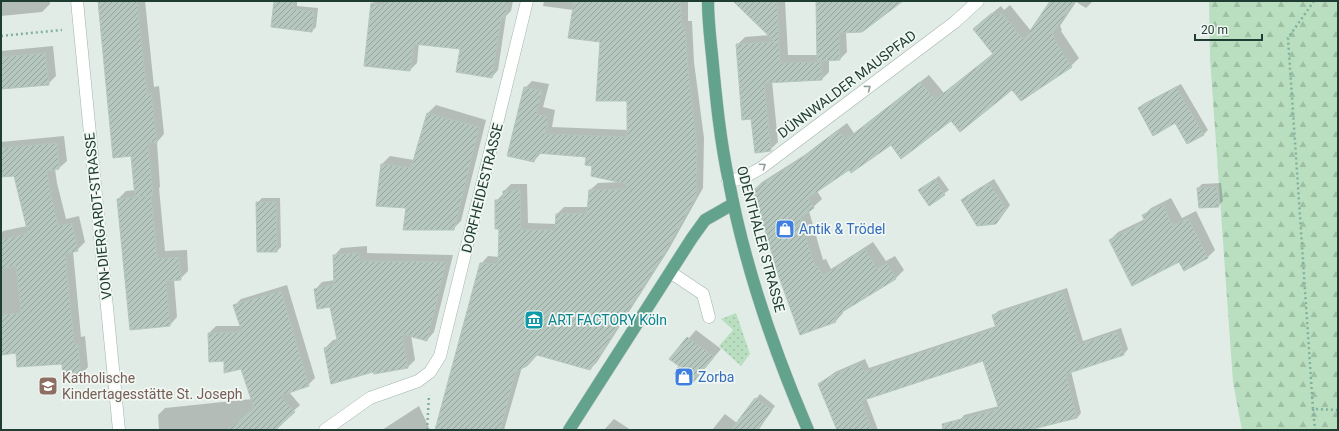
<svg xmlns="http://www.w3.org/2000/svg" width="1339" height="431" viewBox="0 0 1339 431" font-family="Roboto,sans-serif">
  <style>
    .grass { fill: url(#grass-dots) }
    .forest { fill: url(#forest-firs) }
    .shadow { fill: #0003 }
    .building { fill: url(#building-hatch); stroke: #b3c6bc }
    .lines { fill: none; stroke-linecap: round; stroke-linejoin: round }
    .minor-casing { stroke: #a3b4ad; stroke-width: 13 }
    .major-casing { stroke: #c1c9c6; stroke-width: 13 }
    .path { stroke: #80b19e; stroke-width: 2.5; stroke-dasharray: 2 3; stroke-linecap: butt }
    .minor { stroke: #fff; stroke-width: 12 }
    .major { stroke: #63a38e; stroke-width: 12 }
    .oneway { stroke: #909e99 }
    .labels { text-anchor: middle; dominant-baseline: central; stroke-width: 3.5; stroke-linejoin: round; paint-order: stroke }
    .street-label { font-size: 14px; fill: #203d33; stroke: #f1f8f4 }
    .shop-label { font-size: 14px; fill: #366cbe; stroke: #f1f8f4; text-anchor: start }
    .culture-label { font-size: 14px; fill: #0d838f; stroke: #f1f8f4; text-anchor: start }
    .education-label { font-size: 14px; fill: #785e54; stroke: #f1f8f4; text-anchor: start }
  </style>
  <defs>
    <pattern id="grass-dots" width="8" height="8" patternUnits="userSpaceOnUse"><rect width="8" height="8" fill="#b9dec0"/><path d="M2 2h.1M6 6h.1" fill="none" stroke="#9fbfa5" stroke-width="1.8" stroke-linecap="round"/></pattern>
    <pattern id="forest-firs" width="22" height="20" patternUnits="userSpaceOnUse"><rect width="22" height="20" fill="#b9dec0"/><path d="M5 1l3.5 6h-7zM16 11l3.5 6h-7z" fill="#9fbfa5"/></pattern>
    <pattern id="building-hatch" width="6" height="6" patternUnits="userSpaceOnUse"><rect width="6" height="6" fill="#b6c7bf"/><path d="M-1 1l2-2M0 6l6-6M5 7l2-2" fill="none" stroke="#94a39c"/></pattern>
  </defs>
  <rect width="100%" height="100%" fill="#e1ece6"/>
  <!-- grass -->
  <path class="grass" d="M 736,313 L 750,354 L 741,366 L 719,346 L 733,330 L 721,319 Z"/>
  <!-- forest -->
  <path class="forest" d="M 1209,1 L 1338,1 L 1338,430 L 1242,430 L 1233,382 L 1210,58 Z"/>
  <!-- shadow -->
  <g class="shadow">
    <path d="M 1,1 L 50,1 L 50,4 L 42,12 L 1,16 Z"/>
    <path d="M 99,1 L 145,1 L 154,87 L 159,86 L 164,134 L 157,142 L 160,187 L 159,188 L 165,251 L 187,250 L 188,271 L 180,279 L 174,280 L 177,317 L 170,325 L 118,199 L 126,191 L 135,190 L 132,155 Z"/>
    <path d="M 275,1 L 297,1 L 297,6 L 318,8 L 316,27 L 312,31 Z"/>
    <path d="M 375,1 L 513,1 L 511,11 L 506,16 L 498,70 L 492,77 L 461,48 L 419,43 L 417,63 L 410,70 L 372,4 Z"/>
    <path d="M 544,1 L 688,1 L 688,21 L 692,21 L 694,62 L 704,138 L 703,188 L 669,249 L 597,362 L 590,369 L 537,354 L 522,367 L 504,430 L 436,430 L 481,264 L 488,256 L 500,257 L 500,228 L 496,201 L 504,193 L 504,191 L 511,184 L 527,184 L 528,223 L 557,224 L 557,214 L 564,207 L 589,207 L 590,190 L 598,183 L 621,182 L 593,165 L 587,156 L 542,152 L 534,161 L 525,88 L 532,81 L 549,84 L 543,107 L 555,110 L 552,127 L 628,130 L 628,100 L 601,41 L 573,10 L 543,6 Z"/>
    <path d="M 745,1 L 785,1 L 788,55 L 818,55 L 817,1 L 897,1 L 846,32 L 847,52 L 840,59 L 829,59 L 829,72 L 822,79 L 772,81 L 778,142 L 770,150 L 752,118 L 737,45 L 745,37 L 770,35 Z"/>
    <path d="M 1051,1 L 1093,1 L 1086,8 L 1076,2 L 1060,26 L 1062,30 L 1061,31 L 1079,58 L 1071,66 L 1012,88 L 951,119 L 891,144 L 849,169 L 817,191 L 822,199 L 809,211 L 823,260 L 826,259 L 831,269 L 873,242 L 886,261 L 895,256 L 904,270 L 896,278 L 843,310 L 843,313 L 835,322 L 754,190 L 762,182 L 806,154 L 847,123 L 854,133 L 929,75 L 944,93 L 994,53 L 974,29 L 982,21 L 1001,6 L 1004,10 L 1010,5 L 1031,31 Z"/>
    <path d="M 53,46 L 56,76 L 48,84 L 1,89 L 1,51 Z"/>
    <path d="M 1181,84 L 1208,130 L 1204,134 L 1187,143 L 1176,122 L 1139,108 L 1143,104 Z"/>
    <path d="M 436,105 L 486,120 L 461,221 L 453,229 L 407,207 L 382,164 L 390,156 L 414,160 L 428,113 Z"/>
    <path d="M 64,136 L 67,161 L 59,168 L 55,169 L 57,183 L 66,219 L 79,216 L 85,242 L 77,250 L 73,251 L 81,337 L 85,336 L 88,367 L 81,375 L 63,362 L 17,352 L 1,354 L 1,234 L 3,231 L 27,226 L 15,175 L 1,176 L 1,142 Z"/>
    <path d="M 939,176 L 949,190 L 929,204 L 920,190 Z"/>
    <path d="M 994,179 L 1010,205 L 1000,219 L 996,224 L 962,200 L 966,196 Z"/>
    <path d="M 1221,183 L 1223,201 L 1218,206 L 1198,188 L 1202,184 Z"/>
    <path d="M 262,198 L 280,198 L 281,247 L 277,251 L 257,203 Z"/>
    <path d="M 1171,198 L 1182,218 L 1196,211 L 1215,250 L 1207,258 L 1180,261 L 1110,240 L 1118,232 L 1145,219 L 1143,216 L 1151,208 Z"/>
    <path d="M 367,246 L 367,253 L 453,255 L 434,332 L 427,340 L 411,335 L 415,360 L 407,368 L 374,371 L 325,348 L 333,340 L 338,339 L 331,306 L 315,290 L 322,282 L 335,280 L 334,256 L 341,248 Z"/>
    <path d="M 287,285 L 315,378 L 308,385 L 289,392 L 300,405 L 281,423 L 282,424 L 276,430 L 150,430 L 159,429 L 158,415 L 165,408 L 252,399 L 241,368 L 225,360 L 209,333 L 216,326 L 241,326 L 234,306 L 241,299 Z"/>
    <path d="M 1067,288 L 1083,341 L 1121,328 L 1128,349 L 1124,354 L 1071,371 L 1081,413 L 1077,418 L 1024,430 L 962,430 L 960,420 L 964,415 L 999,406 L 983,359 L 866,398 L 878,430 L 838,430 L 819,384 L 835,372 L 865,359 L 869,368 L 996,326 L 993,316 L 998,311 Z"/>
    <path d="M 696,330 L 721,349 L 697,377 L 671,359 Z"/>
    <path d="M 760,394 L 775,406 L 757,430 L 712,430 L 725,414 L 737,423 Z"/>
    <path d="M 419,406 L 430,430 L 382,430 Z"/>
    <path d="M 614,419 L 631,430 L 604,430 Z"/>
  </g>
  <!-- building -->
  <g class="building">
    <path d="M 98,1 L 137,1 L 147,94 L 151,93 L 157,143 L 148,142 L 153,196 L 151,196 L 157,259 L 179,257 L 181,280 L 166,281 L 170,326 L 130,330 L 117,199 L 147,196 L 135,197 L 131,156 L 113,158 Z"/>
    <path d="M 274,1 L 294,1 L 293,9 L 314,12 L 312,32 L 271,27 Z"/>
    <path d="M 385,1 L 509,1 L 504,19 L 501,19 L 492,78 L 456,72 L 460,49 L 414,44 L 410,71 L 364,66 L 371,3 L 384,5 Z"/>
    <path d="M 574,1 L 680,1 L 682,28 L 685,28 L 688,69 L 697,146 L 696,196 L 662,257 L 590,370 L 537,355 L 527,366 L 516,371 L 500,430 L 435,430 L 480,263 L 498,264 L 499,229 L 495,229 L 495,200 L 503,200 L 503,191 L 520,190 L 521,230 L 555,230 L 556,214 L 587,213 L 589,190 L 626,189 L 627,184 L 591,176 L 592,166 L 585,165 L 586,157 L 537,153 L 534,162 L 507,156 L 524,87 L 542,91 L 536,114 L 548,117 L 545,134 L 627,137 L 627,101 L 596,101 L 600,42 L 568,38 Z"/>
    <path d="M 733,1 L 777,1 L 780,63 L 821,62 L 822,80 L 764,83 L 771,151 L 755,153 L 751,119 L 742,120 L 736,44 L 775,42 Z"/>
    <path d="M 816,1 L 903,1 L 862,32 L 839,33 L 840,60 L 817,61 Z"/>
    <path d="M 1050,1 L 1075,1 L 1052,34 L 1055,38 L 1054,39 L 1072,67 L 1021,101 L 1012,90 L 960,132 L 951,121 L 901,159 L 891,145 L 851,173 L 849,170 L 808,198 L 814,208 L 800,218 L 815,267 L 818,266 L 823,276 L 865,249 L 877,269 L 887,263 L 896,279 L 834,317 L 836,322 L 800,335 L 779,277 L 753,190 L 796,162 L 838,130 L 846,140 L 920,82 L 935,100 L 993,54 L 973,29 L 992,13 L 995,17 L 1001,13 L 1024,40 Z"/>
    <path d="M 45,53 L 49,85 L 1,89 L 1,57 Z"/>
    <path d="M 1176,87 L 1204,135 L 1187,144 L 1175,123 L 1153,136 L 1138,108 Z"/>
    <path d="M 427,113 L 479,127 L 454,230 L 403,230 L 406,208 L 376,206 L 381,164 L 411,168 Z"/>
    <path d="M 57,143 L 59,169 L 47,171 L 50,191 L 58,226 L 72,223 L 78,251 L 65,254 L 74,344 L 78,344 L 81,376 L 63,377 L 62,364 L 17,367 L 16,353 L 1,355 L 1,315 L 21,313 L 16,266 L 1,269 L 1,240 L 28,233 L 14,176 L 1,177 L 1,148 Z"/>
    <path d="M 935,179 L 945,195 L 929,206 L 918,190 Z"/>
    <path d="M 989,183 L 1006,209 L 996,224 L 977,226 L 961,200 Z"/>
    <path d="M 1217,187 L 1219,207 L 1199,208 L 1197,188 Z"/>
    <path d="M 256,202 L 276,202 L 277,252 L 257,252 Z"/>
    <path d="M 1163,205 L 1173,226 L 1188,218 L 1208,258 L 1184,271 L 1179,262 L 1132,286 L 1109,240 L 1145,222 L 1142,215 Z"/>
    <path d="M 359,253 L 359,261 L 446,262 L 427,341 L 402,334 L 408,368 L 374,374 L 373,372 L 331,384 L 324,348 L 338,344 L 330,307 L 317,309 L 314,289 L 334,285 L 333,255 Z"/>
    <path d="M 281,291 L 309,386 L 280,396 L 295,412 L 275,430 L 228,430 L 254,408 L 241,369 L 224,373 L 224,361 L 209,362 L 208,333 L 242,332 L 233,305 Z"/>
    <path d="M 1062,292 L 1079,345 L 1116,332 L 1124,355 L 1066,374 L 1077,418 L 1029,430 L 943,430 L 942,424 L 999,409 L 983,361 L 861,401 L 872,430 L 837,430 L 818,384 L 829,377 L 860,363 L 864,372 L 996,328 L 992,315 Z"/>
    <path d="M 687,337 L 714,357 L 690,386 L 674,374 L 679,366 L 669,359 Z"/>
    <path d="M 755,398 L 772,410 L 758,430 L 731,430 Z"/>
  </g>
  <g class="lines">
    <defs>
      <g id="minor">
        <path d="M 77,1 L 119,430"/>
        <path d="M 728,181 L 743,178 L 761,168 L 955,22 L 978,1"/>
        <path d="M 670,272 L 703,294 L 709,317"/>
        <path d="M 325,430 L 370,398 L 418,381 L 430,372 L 440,356 L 527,1"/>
      </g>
      <g id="major">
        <path d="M 708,1 C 708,19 710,37 712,55 C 716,98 720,140 729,182 C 745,267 774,351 808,430"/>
        <path d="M 569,430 L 692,238 L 705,220 L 733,204"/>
      </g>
    </defs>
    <!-- minor casing -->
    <use href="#minor" class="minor-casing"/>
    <!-- major casing -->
    <use href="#major" class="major-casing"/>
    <!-- path -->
    <g class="path">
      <path d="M 1314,1 L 1288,38 L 1313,409 L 1338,410"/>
      <path d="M 1,36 L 62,30"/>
      <path d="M 1313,409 L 1315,430"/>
      <path d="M 427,430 L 429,395"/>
    </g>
    <!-- minor -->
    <use href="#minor" class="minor"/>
    <!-- major -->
    <use href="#major" class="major"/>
  </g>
  <!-- one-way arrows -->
  <defs><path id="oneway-chevron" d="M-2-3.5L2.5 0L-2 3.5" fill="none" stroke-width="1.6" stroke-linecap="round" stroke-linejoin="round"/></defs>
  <g class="oneway">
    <use href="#oneway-chevron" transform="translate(868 88) rotate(-37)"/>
    <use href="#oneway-chevron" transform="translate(763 166) rotate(-35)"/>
  </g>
  <!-- icons -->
  <defs>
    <symbol id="shop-square" viewBox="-11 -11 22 22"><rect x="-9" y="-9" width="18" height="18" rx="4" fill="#3f7fe0" stroke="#f1f8f4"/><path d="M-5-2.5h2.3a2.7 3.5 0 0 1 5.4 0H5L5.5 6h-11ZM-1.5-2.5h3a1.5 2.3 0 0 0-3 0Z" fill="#fff"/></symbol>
    <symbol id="museum-square" viewBox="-11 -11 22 22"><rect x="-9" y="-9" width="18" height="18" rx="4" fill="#0f9aa8" stroke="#f1f8f4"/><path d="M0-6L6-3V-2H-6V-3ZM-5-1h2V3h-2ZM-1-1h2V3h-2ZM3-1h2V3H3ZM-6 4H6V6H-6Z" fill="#fff"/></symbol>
    <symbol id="school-square" viewBox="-11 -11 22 22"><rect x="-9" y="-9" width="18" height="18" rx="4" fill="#8d6e63" stroke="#f1f8f4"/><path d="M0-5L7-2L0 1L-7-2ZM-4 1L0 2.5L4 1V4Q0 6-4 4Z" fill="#fff"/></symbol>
  </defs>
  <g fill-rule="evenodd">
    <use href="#shop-square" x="774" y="218" width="22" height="22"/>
    <use href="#museum-square" x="523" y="309" width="22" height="22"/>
    <use href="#shop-square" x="673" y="366" width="22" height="22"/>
    <use href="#school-square" x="37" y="375" width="22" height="22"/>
  </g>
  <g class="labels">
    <!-- street labels -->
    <g class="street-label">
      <text transform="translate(847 84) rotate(-37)">DÜNNWALDER MAUSPFAD</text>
      <text transform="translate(482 188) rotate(-76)">DORFHEIDESTRASSE</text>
      <text transform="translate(98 216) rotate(-96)">VON-DIERGARDT-STRASSE</text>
      <text transform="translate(761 239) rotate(75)">ODENTHALER STRASSE</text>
    </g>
    <!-- shop labels -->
    <g class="shop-label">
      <text x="799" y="229">Antik &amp; Trödel</text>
      <text x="698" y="377">Zorba</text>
    </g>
    <!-- culture labels -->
    <g class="culture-label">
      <text x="548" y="320">ART FACTORY Köln</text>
    </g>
    <!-- education labels -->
    <g class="education-label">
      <text x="62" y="378">Katholische<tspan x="62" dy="16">Kindertagesstätte St. Joseph</tspan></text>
    </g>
  </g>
  <!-- border -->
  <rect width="1339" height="431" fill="none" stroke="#203d33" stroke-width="4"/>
  <!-- scale -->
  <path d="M1195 34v6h67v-6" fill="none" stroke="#203d33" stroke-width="2"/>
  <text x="1201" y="34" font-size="12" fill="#203d33" stroke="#f1f8f4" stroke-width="3" paint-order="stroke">20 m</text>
</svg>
